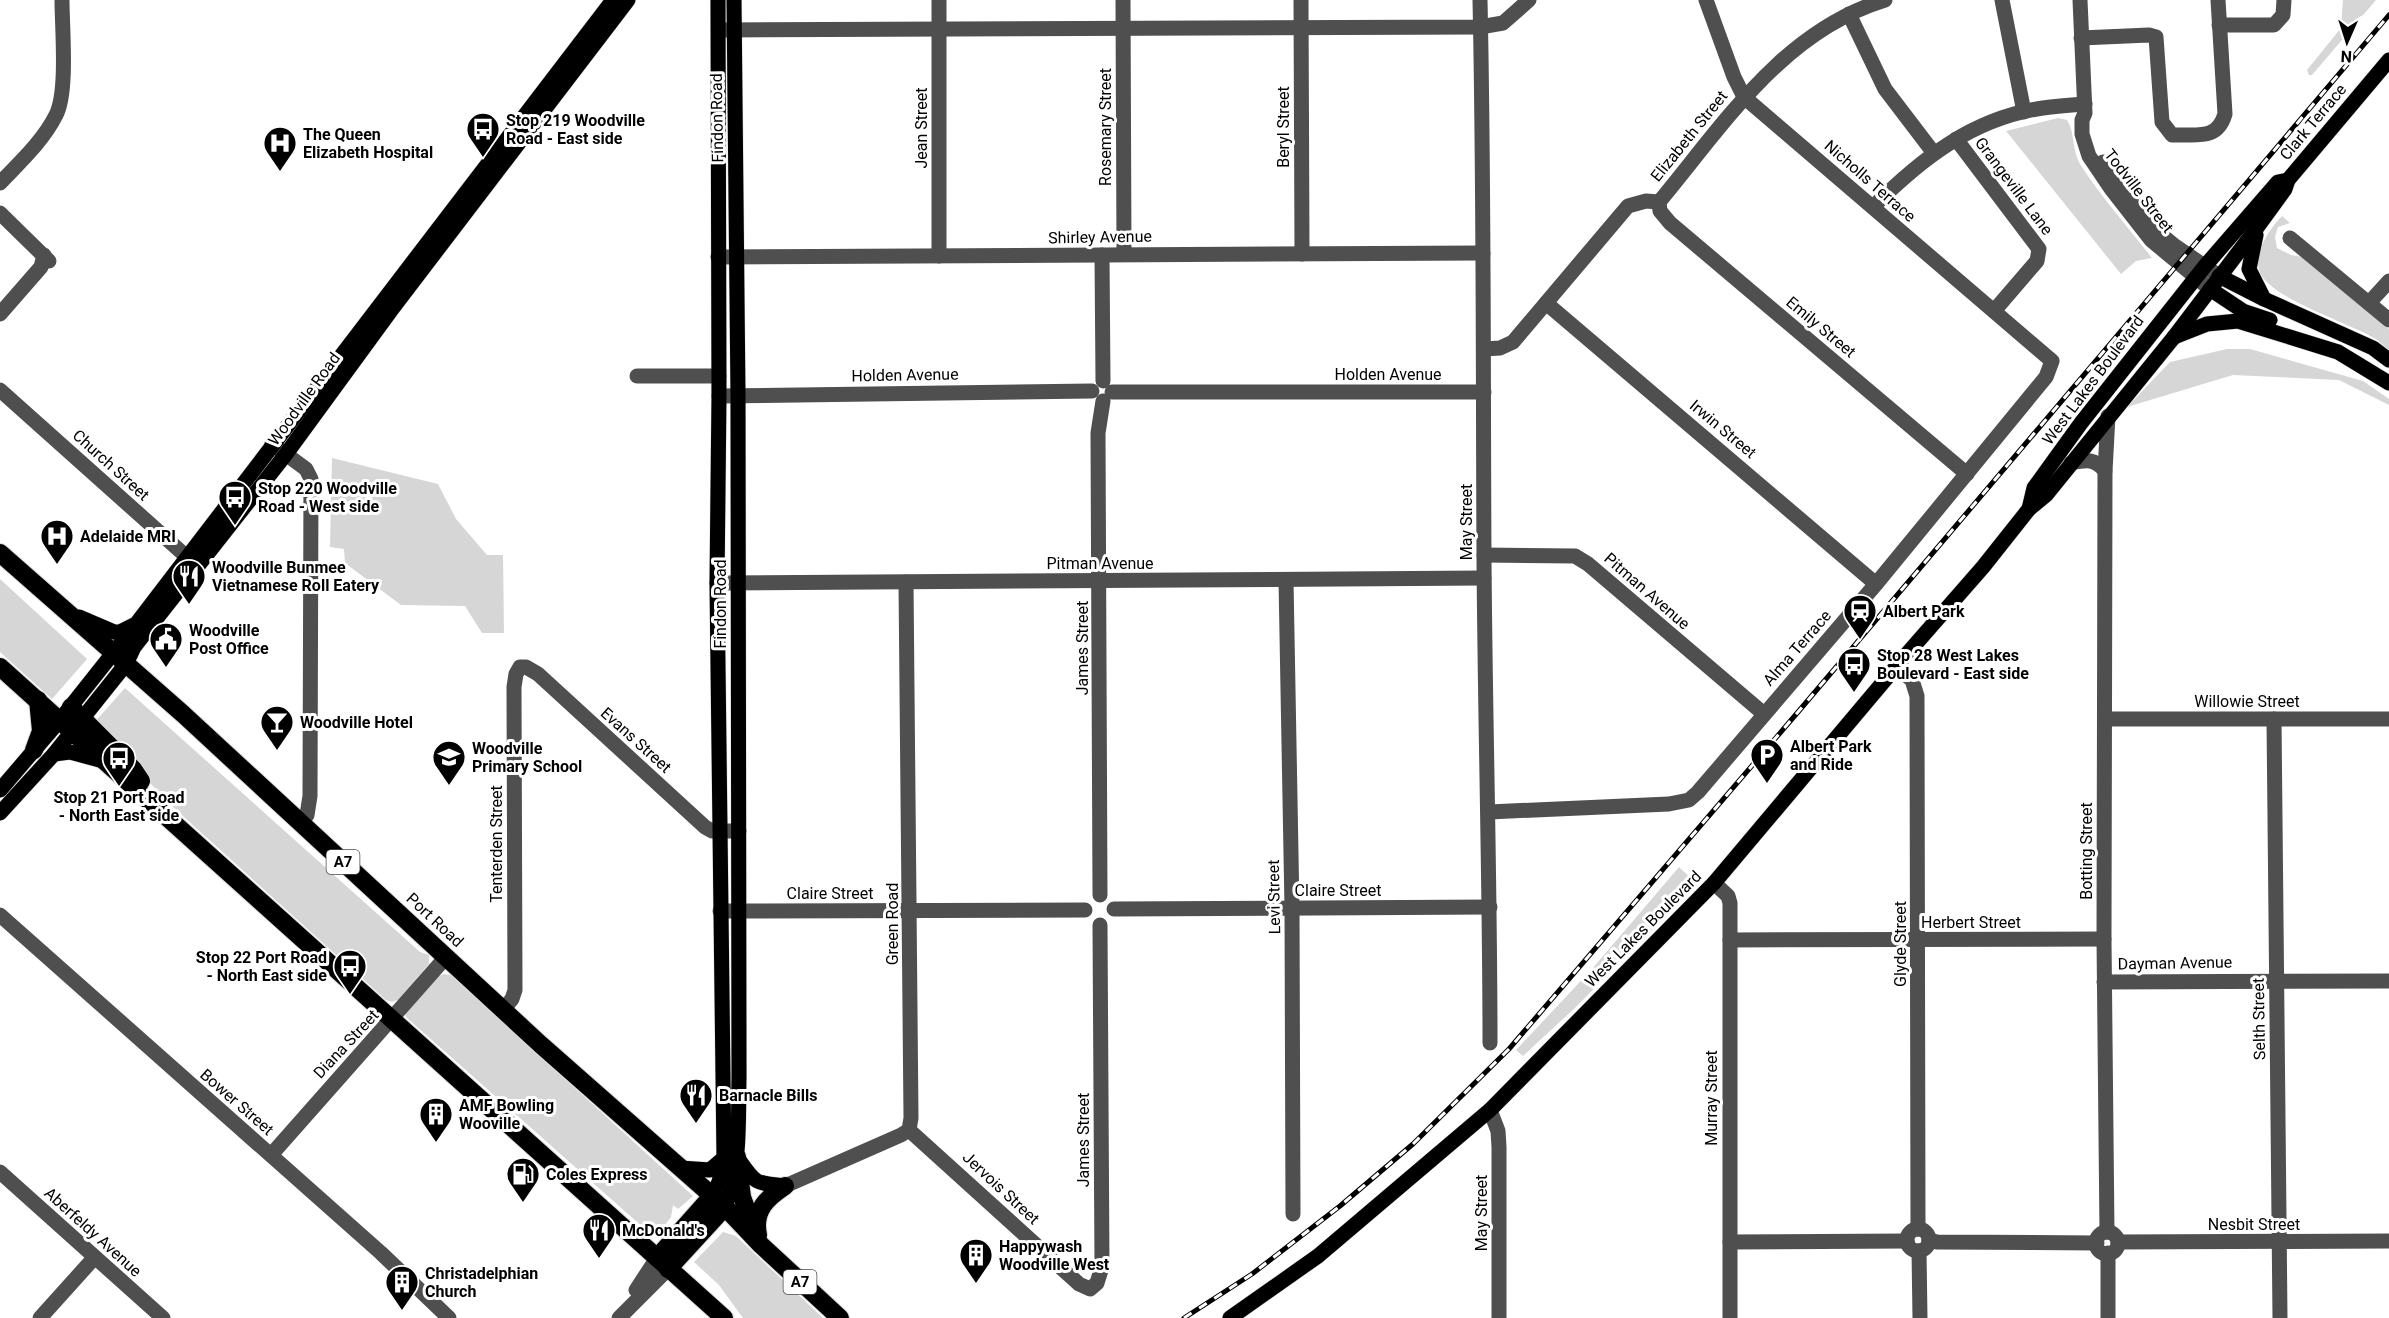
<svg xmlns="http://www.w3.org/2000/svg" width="2389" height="1318" viewBox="0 0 2389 1318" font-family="Roboto,sans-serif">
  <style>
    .green { fill: #d6d6d6 }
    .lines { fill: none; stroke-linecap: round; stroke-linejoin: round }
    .major-casing { stroke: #dbdbdb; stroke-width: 16 }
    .highway-casing { stroke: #dbdbdb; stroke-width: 20 }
    .minor { stroke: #4f4f4f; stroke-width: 15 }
    .major { stroke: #000; stroke-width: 15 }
    .highway { stroke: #000; stroke-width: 18 }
    .rail-casing { stroke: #000; stroke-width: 5 }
    .rail { stroke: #fff; stroke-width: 3; stroke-dasharray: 9; stroke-linecap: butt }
    .labels { text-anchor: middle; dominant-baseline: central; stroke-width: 6; stroke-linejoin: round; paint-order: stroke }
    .shield { fill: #fff; stroke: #4c4c4c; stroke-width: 1.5 }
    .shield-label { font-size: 15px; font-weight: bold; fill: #000 }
    .street-label { font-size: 16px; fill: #000; stroke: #fff }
    .poi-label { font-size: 16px; font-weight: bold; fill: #000; stroke: #fff; text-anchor: start }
  </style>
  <rect width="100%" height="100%" fill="#fff"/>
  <!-- green -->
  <g class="green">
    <path d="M 2343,0 L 2376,0 L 2312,75 L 2309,75 L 2307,70 L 2341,28 Z"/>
    <path d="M 2058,118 L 2067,120 C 2075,132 2072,151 2080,164 C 2101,197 2128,227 2152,258 L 2136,261 L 2121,274 L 2006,131 Z"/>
    <path d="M 2282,216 L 2290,223 L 2278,227 L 2275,237 L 2277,248 L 2291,255 L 2303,257 L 2389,329 L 2389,350 C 2384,346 2379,341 2374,338 C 2349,323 2266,297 2259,270 C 2254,252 2270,228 2282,216 Z"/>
    <path d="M 2227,349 L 2250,349 L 2363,381 L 2389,399 L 2389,405 L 2339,380 L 2233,375 L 2127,407 L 2170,362 Z"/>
    <path d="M 332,458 L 438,484 L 456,519 L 487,555 L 503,555 L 504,633 L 482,633 L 465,606 L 401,605 L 345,563 L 344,549 L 330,547 Z"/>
    <path d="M 0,579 L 87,659 L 52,699 L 0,652 Z"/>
    <path d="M 125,688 L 420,952 L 429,955 L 429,964 L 398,1000 L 392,1002 L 386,1000 L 174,808 L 93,724 Z"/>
    <path d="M 1679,867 L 1697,884 L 1576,1007 L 1523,1056 L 1516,1050 L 1592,969 Z"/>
    <path d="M 444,974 L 451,975 L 693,1196 L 678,1209 L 673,1205 L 671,1217 L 655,1238 L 407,1018 L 405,1015 L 407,1011 L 439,976 Z"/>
    <path d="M 723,1232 L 736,1236 L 823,1318 L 743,1318 L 719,1285 L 694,1262 Z"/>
  </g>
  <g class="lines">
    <defs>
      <g id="major">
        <path d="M 2256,235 L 2249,269 L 2264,299"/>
        <path d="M 2219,276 L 2264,299 L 2373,348 L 2389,360"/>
        <path d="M 2210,289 L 2243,311 L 2270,320"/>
        <path d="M 2174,337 L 2207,324 L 2238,321 L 2338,352 L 2389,383"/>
        <path d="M 2029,509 L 2034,488 L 2081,423 L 2205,266 L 2278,182 L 2288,180"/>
        <path d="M 79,617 L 114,632 L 120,632 L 134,625"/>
        <path d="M 54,754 L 70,752 L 107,762"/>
        <path d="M 0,790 L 60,720 L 137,623 L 613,0"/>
        <path d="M 0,813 L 54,754 L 126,664 L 134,647 L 286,454 L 392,309 L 628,0"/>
        <path d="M 737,1157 C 755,1183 753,1183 785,1186"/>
        <path d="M 680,1168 L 710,1170 L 724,1158"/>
        <path d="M 712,1196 L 719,1182 L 724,1158 L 717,583 L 719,396 L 718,0"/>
        <path d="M 725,1207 C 741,1166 738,1121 739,1078 L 738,396 L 734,0"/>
        <path d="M 1230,1318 L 1318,1256 L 1490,1110 L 1714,883 L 1906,655 L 1983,567 L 2029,509 L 2046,495 L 2174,337 L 2256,229 L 2285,189 L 2288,180 L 2389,60"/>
      </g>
      <g id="highway">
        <path d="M 0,553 L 183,714 L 540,1044 L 725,1207 L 761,1245 L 840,1318"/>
        <path d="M 0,667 L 724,1318"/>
        <path d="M 71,707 L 133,769 L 141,781"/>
        <path d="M 34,750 L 41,731 L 38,700"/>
        <path d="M 737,1157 L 742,1197 L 754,1230"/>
        <path d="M 758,1235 C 753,1210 767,1198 785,1186"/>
        <path d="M 657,1258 L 712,1196"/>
        <path d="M 668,1269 L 725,1207"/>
      </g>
    </defs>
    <!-- major casing -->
    <use href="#major" class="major-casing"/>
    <!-- highway casing -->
    <use href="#highway" class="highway-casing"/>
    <!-- minor -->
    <g class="minor">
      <path d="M 939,0 L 939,256"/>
      <path d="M 1123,0 L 1124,254"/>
      <path d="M 1301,0 L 1302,254"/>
      <path d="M 1480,0 C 1484,185 1483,370 1484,556 C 1485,718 1490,881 1490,1043"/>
      <path d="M 2002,0 L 2024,112"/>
      <path d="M 2080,0 L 2085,113 L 2082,120 L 2082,134 L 2089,156 L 2112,190 L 2151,240 L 2210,289"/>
      <path d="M 1849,14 L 1885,89 L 1933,152"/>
      <path d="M 2219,25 L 2274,25 L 2283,15 L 2284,0"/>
      <path d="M 722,30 L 1480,27 L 1503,23 L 1529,0"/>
      <path d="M 2081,38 L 2149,35 L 2156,37 L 2162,122 L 2172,135 C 2197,134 2217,141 2225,114 L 2218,0"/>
      <path d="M 1956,139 L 2039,249 L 2037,261 L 1994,311"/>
      <path d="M 2103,162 L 2158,232 L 2175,246 L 2219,276"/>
      <path d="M 0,183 C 20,162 43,141 56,115 C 68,92 62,28 62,0"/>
      <path d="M 1659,202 L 1660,211 L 1670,223 L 1967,474"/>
      <path d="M 1873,207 C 1921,159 1973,118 2043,108 C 2057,106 2071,105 2085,104"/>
      <path d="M 0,213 L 49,261"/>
      <path d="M 2290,238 L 2389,320"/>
      <path d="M 1102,255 L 1103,381"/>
      <path d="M 718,257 L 1483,253"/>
      <path d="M 1546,303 L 1876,584"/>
      <path d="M 2369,303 L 2389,281"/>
      <path d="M 0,314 L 41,267 L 44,255"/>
      <path d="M 1484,349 L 1500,348 L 1513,342 L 1628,206 L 1646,201 L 1659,202 C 1724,124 1783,31 1885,0"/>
      <path d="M 637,376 L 719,376"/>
      <path d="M 0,390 L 197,566"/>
      <path d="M 1112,392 L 1484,392"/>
      <path d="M 719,396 L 1092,391"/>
      <path d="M 272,444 L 306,469 L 311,479 L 310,796 L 307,815 L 301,823"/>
      <path d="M 2071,463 C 2086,460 2095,458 2105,471"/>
      <path d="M 1484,555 L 1575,556 L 1588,564 L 1764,714"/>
      <path d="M 1286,580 L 1292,908 L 1293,1214"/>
      <path d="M 717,583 L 1484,578"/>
      <path d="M 1896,667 L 1912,680 L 1917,696 L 1918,1229"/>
      <path d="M 2105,719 L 2389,719"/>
      <path d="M 2274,719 L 2280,1318"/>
      <path d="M 1489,812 L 1669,804 L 1689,800 L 1698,792 L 1876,584 L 2046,377 L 2052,361 L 1744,97 L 1734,77 L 1706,0"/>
      <path d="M 1714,883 L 1728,896 L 1730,903 L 1730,1318"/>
      <path d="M 1100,895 L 1098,433 L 1103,401"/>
      <path d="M 1114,909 L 1490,907"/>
      <path d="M 720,911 L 1085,910"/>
      <path d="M 0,915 L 381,1253 L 449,1318"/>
      <path d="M 1730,940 L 2104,939"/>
      <path d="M 2104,982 L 2389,981"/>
      <path d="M 503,1010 L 512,999 L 515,990 L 514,687 L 516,674 L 520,667 L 526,667 L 538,674 L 705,827 L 712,831 L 739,831"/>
      <path d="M 1490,1110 L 1498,1131 L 1499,1147 L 1499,1318"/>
      <path d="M 909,1130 L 1079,1284 L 1090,1289 L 1097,1283 L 1102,1267 L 1100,925"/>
      <path d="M 271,1155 L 446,957"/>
      <path d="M 0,1172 L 163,1318"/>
      <path d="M 785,1186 L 901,1135 L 909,1130 L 911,1118 L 906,582"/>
      <circle cx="1918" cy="1240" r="11"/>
      <path d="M 2107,1232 L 2104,939 L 2105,471 L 2108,416"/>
      <circle cx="2107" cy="1243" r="11"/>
      <path d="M 1929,1240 L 1937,1242 L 2097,1243"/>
      <path d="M 1730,1242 L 1907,1241"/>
      <path d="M 2118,1242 L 2389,1241"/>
      <path d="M 1919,1251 L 1920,1318"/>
      <path d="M 636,1290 L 657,1258"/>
      <path d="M 40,1318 L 94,1258"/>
      <path d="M 619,1318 L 668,1269"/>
      <path d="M 2108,1318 L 2108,1253"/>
    </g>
    <!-- major -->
    <use href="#major" class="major"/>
    <!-- highway -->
    <use href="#highway" class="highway"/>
    <defs>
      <path id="rail" d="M 1184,1318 L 1252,1274 L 1340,1206 L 1413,1144 L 1509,1049 L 1798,712 L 2389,15"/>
    </defs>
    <!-- rail casing -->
    <use href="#rail" class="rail-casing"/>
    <!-- rail -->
    <use href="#rail" class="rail"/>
  </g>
  <!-- icons -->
  <defs>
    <symbol id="bus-pin" viewBox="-11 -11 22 30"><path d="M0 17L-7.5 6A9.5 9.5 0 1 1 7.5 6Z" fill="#000" stroke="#fff"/><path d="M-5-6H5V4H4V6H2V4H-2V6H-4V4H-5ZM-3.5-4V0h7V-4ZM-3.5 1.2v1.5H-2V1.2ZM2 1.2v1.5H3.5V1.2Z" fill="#fff"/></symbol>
    <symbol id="hospital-pin" viewBox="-11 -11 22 30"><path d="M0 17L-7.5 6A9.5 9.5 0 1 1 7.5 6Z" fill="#000" stroke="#fff"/><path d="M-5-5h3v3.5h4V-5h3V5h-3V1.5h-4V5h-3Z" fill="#fff"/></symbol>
    <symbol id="restaurant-pin" viewBox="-11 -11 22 30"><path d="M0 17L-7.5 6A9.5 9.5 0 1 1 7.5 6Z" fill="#000" stroke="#fff"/><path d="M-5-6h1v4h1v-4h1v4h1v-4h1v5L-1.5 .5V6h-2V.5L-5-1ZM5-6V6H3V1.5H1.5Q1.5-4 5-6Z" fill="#fff"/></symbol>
    <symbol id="station-pin" viewBox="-11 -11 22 30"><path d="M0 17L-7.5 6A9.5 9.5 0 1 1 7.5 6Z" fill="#000" stroke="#fff"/><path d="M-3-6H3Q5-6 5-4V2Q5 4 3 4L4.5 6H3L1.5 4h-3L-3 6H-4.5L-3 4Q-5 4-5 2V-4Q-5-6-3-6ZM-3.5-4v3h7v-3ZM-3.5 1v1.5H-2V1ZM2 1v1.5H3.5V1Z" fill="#fff"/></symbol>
    <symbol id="civic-pin" viewBox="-11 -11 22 30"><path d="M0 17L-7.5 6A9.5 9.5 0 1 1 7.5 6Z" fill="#000" stroke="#fff"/><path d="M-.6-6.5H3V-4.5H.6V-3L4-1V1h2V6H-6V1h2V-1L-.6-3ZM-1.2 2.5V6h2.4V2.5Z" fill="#fff"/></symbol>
    <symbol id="bar-pin" viewBox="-11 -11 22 30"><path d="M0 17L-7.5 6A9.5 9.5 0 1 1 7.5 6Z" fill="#000" stroke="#fff"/><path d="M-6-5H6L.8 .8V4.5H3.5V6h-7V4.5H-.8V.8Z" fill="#fff"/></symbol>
    <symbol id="parking-pin" viewBox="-11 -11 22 30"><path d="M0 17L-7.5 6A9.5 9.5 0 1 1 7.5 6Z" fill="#000" stroke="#fff"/><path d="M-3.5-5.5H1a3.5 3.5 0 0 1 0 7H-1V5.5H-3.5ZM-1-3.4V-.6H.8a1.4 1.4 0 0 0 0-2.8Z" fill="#fff"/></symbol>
    <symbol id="school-pin" viewBox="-11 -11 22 30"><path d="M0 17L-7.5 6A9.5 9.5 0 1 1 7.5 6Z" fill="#000" stroke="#fff"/><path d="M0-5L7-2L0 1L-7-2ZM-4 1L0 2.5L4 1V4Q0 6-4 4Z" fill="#fff"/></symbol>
    <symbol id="building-pin" viewBox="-11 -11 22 30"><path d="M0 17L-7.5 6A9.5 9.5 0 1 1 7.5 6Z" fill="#000" stroke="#fff"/><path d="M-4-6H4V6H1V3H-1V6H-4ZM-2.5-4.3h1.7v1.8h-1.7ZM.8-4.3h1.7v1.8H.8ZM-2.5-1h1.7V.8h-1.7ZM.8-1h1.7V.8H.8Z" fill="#fff"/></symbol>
    <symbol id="fuel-pin" viewBox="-11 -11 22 30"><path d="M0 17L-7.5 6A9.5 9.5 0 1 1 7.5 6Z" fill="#000" stroke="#fff"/><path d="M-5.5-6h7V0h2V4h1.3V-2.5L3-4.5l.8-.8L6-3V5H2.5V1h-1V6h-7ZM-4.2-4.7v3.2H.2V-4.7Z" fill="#fff"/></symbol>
  </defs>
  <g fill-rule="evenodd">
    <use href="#bus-pin" x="464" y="110" width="38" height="52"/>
    <use href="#hospital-pin" x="261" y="124" width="38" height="52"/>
    <use href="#bus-pin" x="216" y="478" width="38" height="52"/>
    <use href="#hospital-pin" x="38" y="517" width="38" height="52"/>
    <use href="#restaurant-pin" x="170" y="557" width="38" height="52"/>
    <use href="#station-pin" x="1841" y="592" width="38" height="52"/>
    <use href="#civic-pin" x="147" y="620" width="38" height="52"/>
    <use href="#bus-pin" x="1835" y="645" width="38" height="52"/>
    <use href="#bar-pin" x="258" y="703" width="38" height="52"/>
    <use href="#parking-pin" x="1748" y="736" width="38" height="52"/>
    <use href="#school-pin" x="430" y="738" width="38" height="52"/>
    <use href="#bus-pin" x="100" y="739" width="38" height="52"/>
    <use href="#bus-pin" x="331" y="947" width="38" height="52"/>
    <use href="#restaurant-pin" x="677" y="1076" width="38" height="52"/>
    <use href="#building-pin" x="417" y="1095" width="38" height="52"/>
    <use href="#fuel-pin" x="504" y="1155" width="38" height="52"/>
    <use href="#restaurant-pin" x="580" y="1211" width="38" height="52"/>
    <use href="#building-pin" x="957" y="1236" width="38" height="52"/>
    <use href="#building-pin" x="383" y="1263" width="38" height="52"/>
  </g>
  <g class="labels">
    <!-- shield labels -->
    <g class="shield">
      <rect x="326.5" y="850" width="33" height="24" rx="4.5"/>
      <rect x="783.5" y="1270" width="33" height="24" rx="4.5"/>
    </g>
    <g class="shield-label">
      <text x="343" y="862">A7</text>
      <text x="800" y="1282">A7</text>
    </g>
    <!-- street labels -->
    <g class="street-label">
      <text transform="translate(717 118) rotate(-91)">Findon Road</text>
      <text transform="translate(2313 122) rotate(-50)">Clark Terrace</text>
      <text transform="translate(1105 127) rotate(-90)">Rosemary Street</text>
      <text transform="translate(1283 127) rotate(-90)">Beryl Street</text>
      <text transform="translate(921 128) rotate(-90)">Jean Street</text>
      <text transform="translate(1689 136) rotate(-51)">Elizabeth Street</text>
      <text transform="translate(1870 181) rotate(41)">Nicholls Terrace</text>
      <text transform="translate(2014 186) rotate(53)">Grangeville Lane</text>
      <text transform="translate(2139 191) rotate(52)">Todville Street</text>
      <text transform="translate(1100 237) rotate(-1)">Shirley Avenue</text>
      <text transform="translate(1821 327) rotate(40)">Emily Street</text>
      <text x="1388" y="374">Holden Avenue</text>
      <text transform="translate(905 375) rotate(-1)">Holden Avenue</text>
      <text transform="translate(2093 380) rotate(-53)">West Lakes Boulevard</text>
      <text transform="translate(304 399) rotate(-54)">Woodville Road</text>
      <text transform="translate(1723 429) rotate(40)">Irwin Street</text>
      <text transform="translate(111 465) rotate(42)">Church Street</text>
      <text transform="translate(1466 522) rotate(-90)">May Street</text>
      <text x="1100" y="563">Pitman Avenue</text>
      <text transform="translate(1647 591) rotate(41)">Pitman Avenue</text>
      <text transform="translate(720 604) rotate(-90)">Findon Road</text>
      <text transform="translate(1082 648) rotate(-90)">James Street</text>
      <text transform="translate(1797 648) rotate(-49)">Alma Terrace</text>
      <text x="2247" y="701">Willowie Street</text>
      <text transform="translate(636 740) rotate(42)">Evans Street</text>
      <text transform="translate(496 844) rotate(-90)">Tenterden Street</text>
      <text transform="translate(2086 851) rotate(-90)">Botting Street</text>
      <text x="1338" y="890">Claire Street</text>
      <text x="830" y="893">Claire Street</text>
      <text transform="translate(1274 897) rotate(-91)">Levi Street</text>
      <text transform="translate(435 920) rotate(43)">Port Road</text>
      <text x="1971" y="922">Herbert Street</text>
      <text transform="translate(892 924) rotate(-90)">Green Road</text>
      <text transform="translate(1643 929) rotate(-45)">West Lakes Boulevard</text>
      <text transform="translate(1900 944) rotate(-90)">Glyde Street</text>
      <text transform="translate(2175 963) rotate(-1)">Dayman Avenue</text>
      <text transform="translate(2259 1019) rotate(-91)">Selth Street</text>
      <text transform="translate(346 1044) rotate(-47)">Diana Street</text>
      <text transform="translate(1711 1098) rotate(-90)">Murray Street</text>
      <text transform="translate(237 1102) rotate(41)">Bower Street</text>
      <text transform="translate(1083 1140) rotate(-90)">James Street</text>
      <text transform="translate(1001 1188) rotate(43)">Jervois Street</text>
      <text transform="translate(1481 1213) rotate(-90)">May Street</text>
      <text x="2254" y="1224">Nesbit Street</text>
      <text transform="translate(93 1232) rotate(42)">Aberfeldy Avenue</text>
    </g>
    <!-- poi labels -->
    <g class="poi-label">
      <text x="506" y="120">Stop 219 Woodville<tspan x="506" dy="18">Road - East side</tspan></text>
      <text x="303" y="134">The Queen<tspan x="303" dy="18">Elizabeth Hospital</tspan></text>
      <text x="258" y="488">Stop 220 Woodville<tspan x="258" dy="18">Road - West side</tspan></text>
      <text x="80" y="536">Adelaide MRI</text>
      <text x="212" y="567">Woodville Bunmee<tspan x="212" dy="18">Vietnamese Roll Eatery</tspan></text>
      <text x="1883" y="611">Albert Park</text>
      <text x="189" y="630">Woodville<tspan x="189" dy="18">Post Office</tspan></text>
      <text x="1877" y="655">Stop 28 West Lakes<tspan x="1877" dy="18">Boulevard - East side</tspan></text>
      <text x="300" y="722">Woodville Hotel</text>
      <text x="1790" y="746">Albert Park<tspan x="1790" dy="18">and Ride</tspan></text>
      <text x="472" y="748">Woodville<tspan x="472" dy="18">Primary School</tspan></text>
      <text x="119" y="797" text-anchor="middle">Stop 21 Port Road<tspan x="119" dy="18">- North East side</tspan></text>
      <text x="327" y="957" text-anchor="end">Stop 22 Port Road<tspan x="327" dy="18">- North East side</tspan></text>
      <text x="719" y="1095">Barnacle Bills</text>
      <text x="459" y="1105">AMF Bowling<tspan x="459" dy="18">Wooville</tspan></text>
      <text x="546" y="1174">Coles Express</text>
      <text x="622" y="1230">McDonald's</text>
      <text x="999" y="1246">Happywash<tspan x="999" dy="18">Woodville West</tspan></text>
      <text x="425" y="1273">Christadelphian<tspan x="425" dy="18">Church</tspan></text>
    </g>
  </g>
  <!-- north arrow -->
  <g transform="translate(2347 42) rotate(183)" stroke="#ffffff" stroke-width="4.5" paint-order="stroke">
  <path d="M0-4.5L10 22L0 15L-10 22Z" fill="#000000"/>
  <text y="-9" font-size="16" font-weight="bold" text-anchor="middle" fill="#000000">N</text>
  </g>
</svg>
